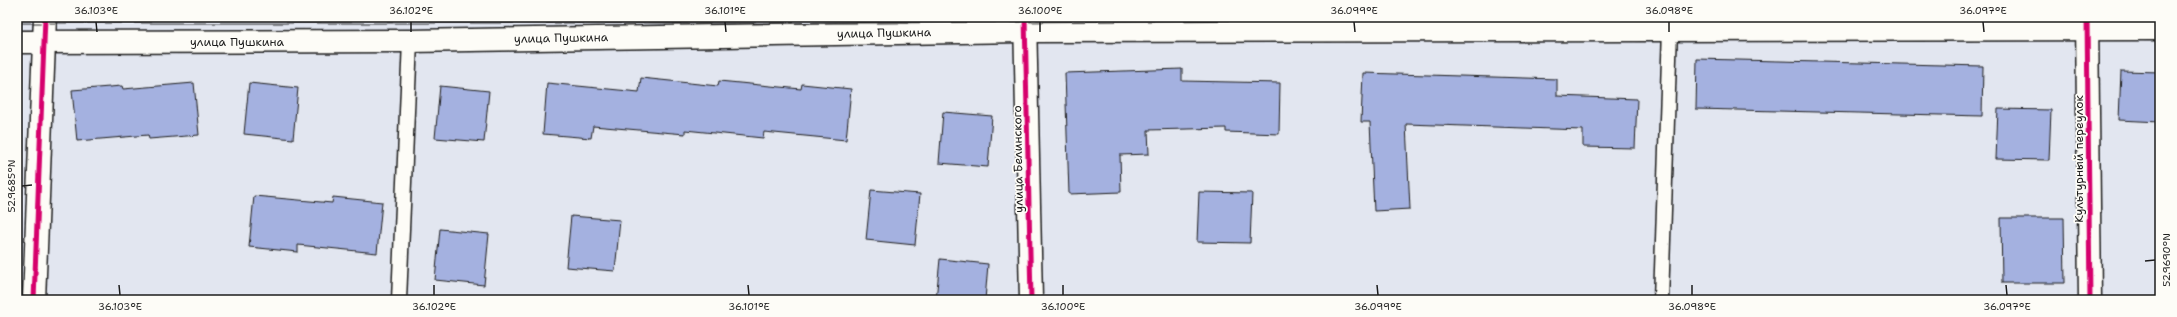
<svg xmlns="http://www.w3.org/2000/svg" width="2177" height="317" viewBox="0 0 2177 317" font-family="'Shantell Sans',sans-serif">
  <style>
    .building { fill: #a4b1e0; stroke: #1c1c1c }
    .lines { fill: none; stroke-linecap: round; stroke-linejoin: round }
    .lane-casing { stroke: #1c1c1c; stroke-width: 17 }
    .street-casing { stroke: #1c1c1c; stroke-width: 25 }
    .secondary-casing { stroke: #1c1c1c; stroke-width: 25 }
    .lane { stroke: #fdfcf7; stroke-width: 14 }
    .street { stroke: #fdfcf7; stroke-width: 22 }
    .secondary { stroke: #fdfcf7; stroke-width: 22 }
    .tram { stroke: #1c1c1c; stroke-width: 1 }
    .cycleway-casing { stroke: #fdfcf7; stroke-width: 8 }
    .cycleway { stroke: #d6006c; stroke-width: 5 }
    .ticks { fill: none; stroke: #1c1c1c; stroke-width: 1.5 }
    .labels { text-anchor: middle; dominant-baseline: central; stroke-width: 3.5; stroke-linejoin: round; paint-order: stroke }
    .street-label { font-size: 12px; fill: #1c1c1c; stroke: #fdfcf7 }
    .neatline { fill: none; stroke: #1c1c1c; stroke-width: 1.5 }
    .ticks-label { font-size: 10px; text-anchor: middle; fill: #1c1c1c }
  </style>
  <rect width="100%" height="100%" fill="#e2e6f0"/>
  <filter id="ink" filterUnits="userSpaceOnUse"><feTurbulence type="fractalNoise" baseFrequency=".025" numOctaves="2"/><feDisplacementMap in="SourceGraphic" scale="8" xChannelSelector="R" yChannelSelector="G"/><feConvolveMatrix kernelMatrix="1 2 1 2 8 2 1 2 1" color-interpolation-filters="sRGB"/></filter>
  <g filter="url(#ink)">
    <!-- building -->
    <g class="building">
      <path d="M 1697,59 L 1983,66 L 1982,116 L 1696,109 Z"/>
      <path d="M 1182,69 L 1182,81 L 1280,83 L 1279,134 L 1226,132 L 1226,128 L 1148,130 L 1149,154 L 1120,155 L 1121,192 L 1069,194 L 1065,73 Z"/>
      <path d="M 2121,71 L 2160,72 L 2160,122 L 2119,120 Z"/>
      <path d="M 1363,73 L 1557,79 L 1557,96 L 1637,99 L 1635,148 L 1583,147 L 1583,130 L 1406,124 L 1410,209 L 1374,211 L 1370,122 L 1361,122 Z"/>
      <path d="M 641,78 L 718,86 L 719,81 L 801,89 L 802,84 L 851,89 L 846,140 L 764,132 L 763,138 L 685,130 L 685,134 L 593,126 L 591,138 L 543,134 L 547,83 L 639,92 Z"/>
      <path d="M 194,83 L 199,135 L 149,139 L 148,135 L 77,141 L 72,90 L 122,86 L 123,89 Z"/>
      <path d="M 249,83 L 298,88 L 293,139 L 244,134 Z"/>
      <path d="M 440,86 L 489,91 L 484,142 L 435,138 Z"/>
      <path d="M 1998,109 L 2051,110 L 2049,160 L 1996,159 Z"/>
      <path d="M 943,112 L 992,116 L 988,167 L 939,163 Z"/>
      <path d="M 871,190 L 920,194 L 915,245 L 866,240 Z"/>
      <path d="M 1199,192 L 1252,193 L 1250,243 L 1197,242 Z"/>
      <path d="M 254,196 L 332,203 L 333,197 L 382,202 L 377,253 L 298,245 L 298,252 L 249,247 Z"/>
      <path d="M 571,216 L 620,220 L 615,271 L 566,267 Z"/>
      <path d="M 2001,218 L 2064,218 L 2065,283 L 2002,283 Z"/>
      <path d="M 440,229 L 489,234 L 484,285 L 435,280 Z"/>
      <path d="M 940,259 L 988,264 L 985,300 L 936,300 Z"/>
    </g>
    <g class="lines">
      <defs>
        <g id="lane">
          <path d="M 399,300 L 410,41"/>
          <path d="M 1661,300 L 1670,29"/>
        </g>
        <g id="street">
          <path d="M 1025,17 L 1031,300"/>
          <path d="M 2087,17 L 2090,300"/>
          <path d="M 34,300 L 45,17"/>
        </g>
        <path id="secondary" d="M 17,42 L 410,41 L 1026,31 L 2160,29"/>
      </defs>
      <!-- lane casing -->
      <use href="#lane" class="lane-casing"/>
      <!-- street casing -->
      <use href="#street" class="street-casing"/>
      <!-- secondary casing -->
      <use href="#secondary" class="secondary-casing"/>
      <!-- lane -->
      <use href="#lane" class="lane"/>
      <!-- street -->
      <use href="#street" class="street"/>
      <!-- secondary -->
      <use href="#secondary" class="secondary"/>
      <!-- tram -->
      <path class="tram" d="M 17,23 L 879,23 L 1675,17"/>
      <defs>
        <g id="cycleway">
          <path d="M 1025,17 L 1031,300"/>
          <path d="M 2087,17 L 2090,300"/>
          <path d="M 34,300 L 45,17"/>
        </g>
      </defs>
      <!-- cycleway casing -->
      <use href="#cycleway" class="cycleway-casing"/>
      <!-- cycleway -->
      <use href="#cycleway" class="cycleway"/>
    </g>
  </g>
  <!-- ticks -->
  <path class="ticks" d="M 96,22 L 97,32M 411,22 L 411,32M 725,22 L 726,32M 1040,22 L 1040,32M 1354,22 L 1355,32M 1669,22 L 1669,32M 1983,22 L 1984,32M 22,186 L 32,185M 2145,261 L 2155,260M 119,285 L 120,295M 434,285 L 434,295M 748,285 L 749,295M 1063,285 L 1063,295M 1377,285 L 1378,295M 1692,285 L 1692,295M 2006,285 L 2007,295"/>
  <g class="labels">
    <!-- street labels -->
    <g class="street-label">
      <text transform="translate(884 33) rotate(-1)">улица Пушкина</text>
      <text transform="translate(561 38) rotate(-1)">улица Пушкина</text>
      <text x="237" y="42">улица Пушкина</text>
      <text transform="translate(1018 159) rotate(-91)">улица Белинского</text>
      <text transform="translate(2079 159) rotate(-90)">Культурный переулок</text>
    </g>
  </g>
  <!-- margin -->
  <rect width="2177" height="317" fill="none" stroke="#fdfcf7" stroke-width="44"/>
  <rect x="22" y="22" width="2133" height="273" class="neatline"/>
  <g class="ticks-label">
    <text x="96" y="14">36.103°E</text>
    <text x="411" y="14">36.102°E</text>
    <text x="725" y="14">36.101°E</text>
    <text x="1040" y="14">36.100°E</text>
    <text x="1354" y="14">36.099°E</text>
    <text x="1669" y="14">36.098°E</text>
    <text x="1983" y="14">36.097°E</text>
    <text transform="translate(11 186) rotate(-90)" y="4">52.9685°N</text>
    <text transform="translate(2166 260) rotate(-90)" y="4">52.9690°N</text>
    <text x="120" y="310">36.103°E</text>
    <text x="434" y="310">36.102°E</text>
    <text x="749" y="310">36.101°E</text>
    <text x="1063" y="310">36.100°E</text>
    <text x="1378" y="310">36.099°E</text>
    <text x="1692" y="310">36.098°E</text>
    <text x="2007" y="310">36.097°E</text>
  </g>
</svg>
